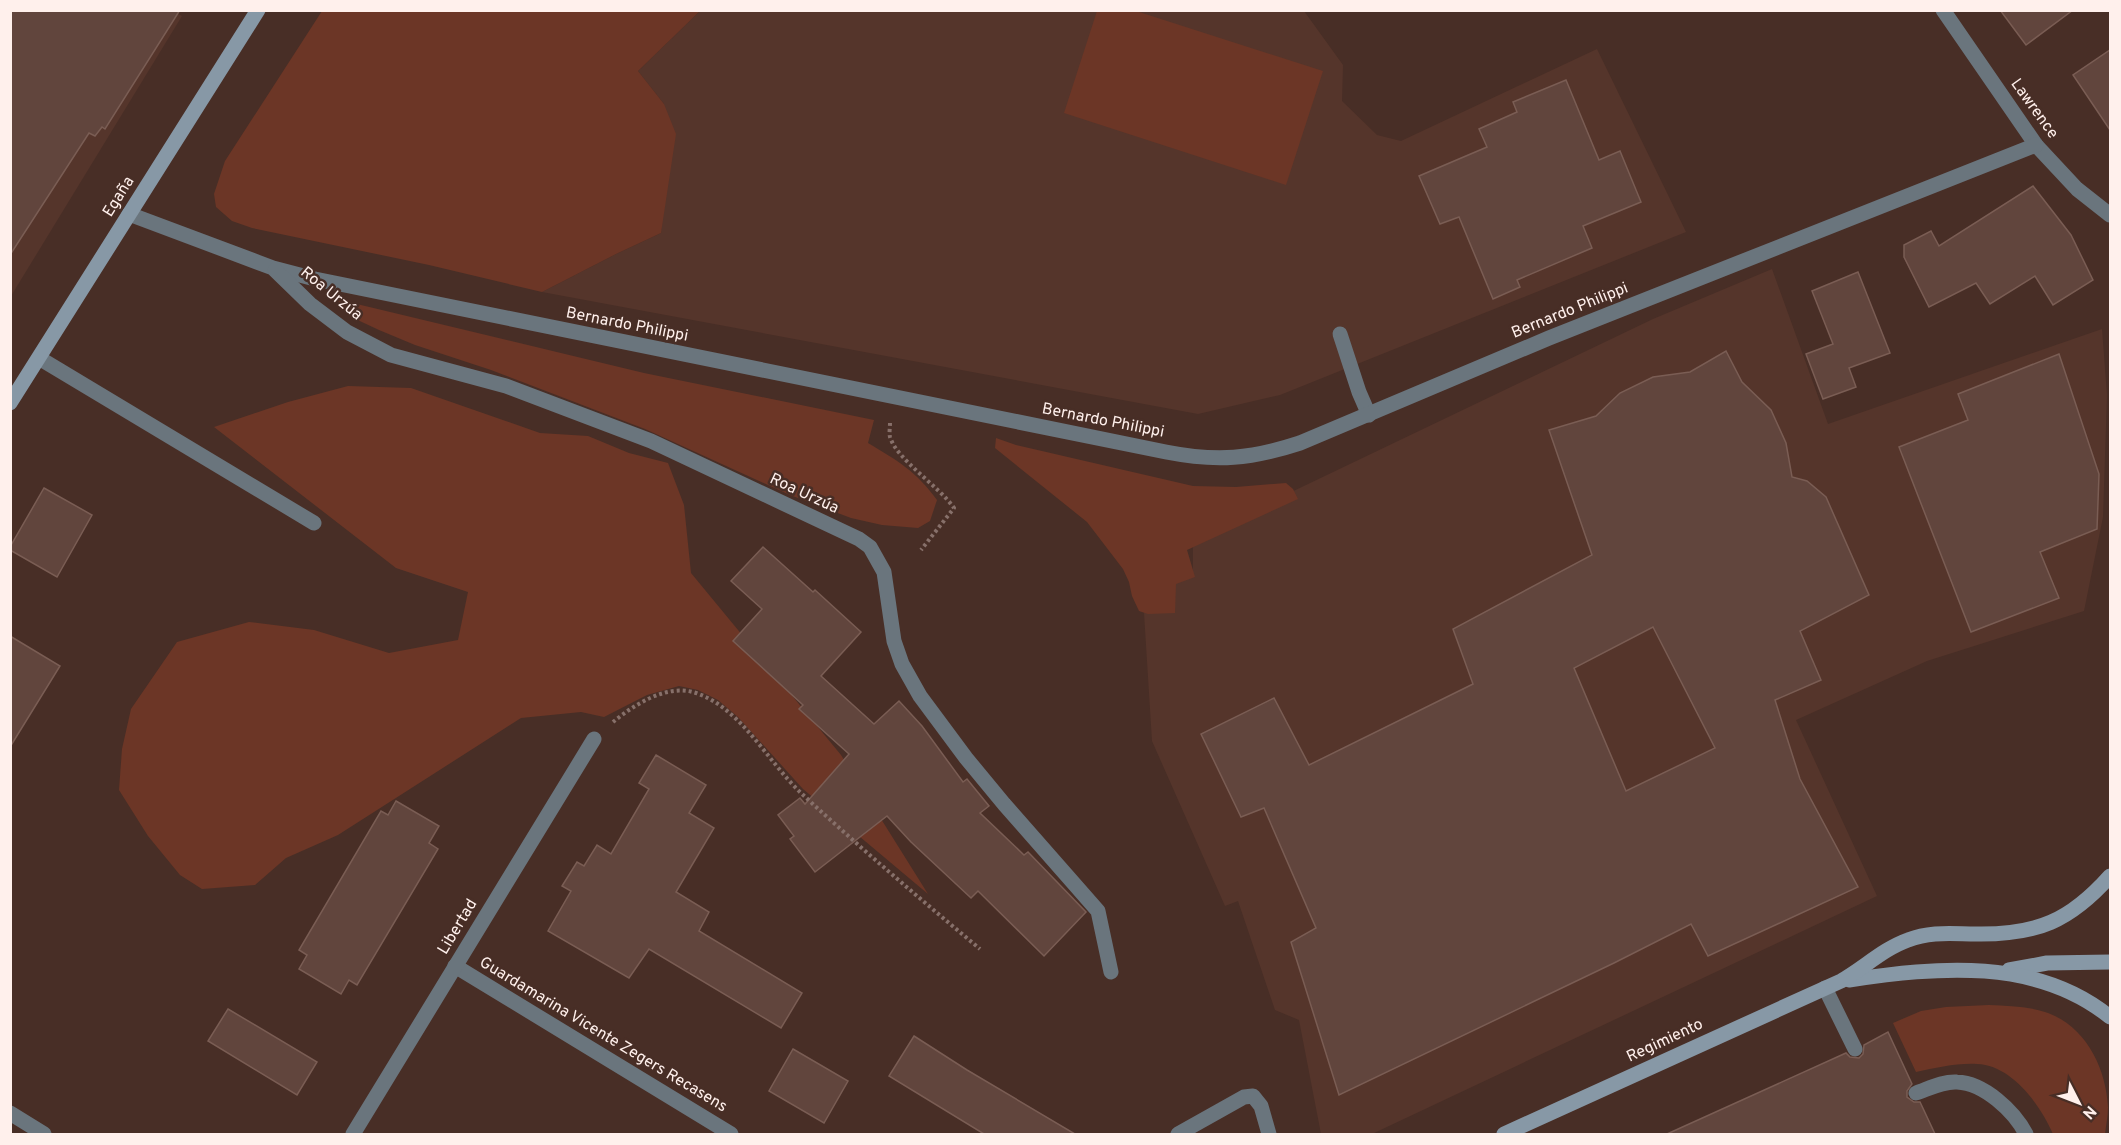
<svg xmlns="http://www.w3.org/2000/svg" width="2121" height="1145" viewBox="0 0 2121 1145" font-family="Overpass,sans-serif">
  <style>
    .built { fill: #55352b }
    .green { fill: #6c3626 }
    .building { fill: #61453d; stroke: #7a5d54; stroke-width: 1.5; fill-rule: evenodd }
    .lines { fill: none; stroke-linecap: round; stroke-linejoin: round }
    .path { stroke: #87706a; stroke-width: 4; stroke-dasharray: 3 3; stroke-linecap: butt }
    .lane { stroke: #6a757d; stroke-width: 15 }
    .street { stroke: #6a757d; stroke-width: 15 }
    .secondary { stroke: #8798a6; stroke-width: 15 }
    .labels { text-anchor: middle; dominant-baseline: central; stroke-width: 5; stroke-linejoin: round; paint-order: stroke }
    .street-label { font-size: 16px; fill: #fff0ec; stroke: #482e26 }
  </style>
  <rect width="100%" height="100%" fill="#482e26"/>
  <!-- built -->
  <g class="built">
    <path d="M 11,11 L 173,11 L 182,16 L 11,296 Z"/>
    <path d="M 700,11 L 1304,11 L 1343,65 L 1342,101 L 1377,135 L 1401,141 L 1597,49 L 1686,232 L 1280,395 L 1198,414 L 542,292 L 616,254 L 661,233 L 664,104 L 638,71 Z"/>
    <path d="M 1772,269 L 1828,424 L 2102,329 L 2107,395 L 2103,517 L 2084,611 L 1927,661 L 1796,720 L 1877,896 L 1372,1134 L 1321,1134 L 1299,1020 L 1275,1010 L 1238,901 L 1225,906 L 1152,741 L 1144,613 L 1168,582 L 1193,573 L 1193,539 L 1653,319 Z"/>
  </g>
  <!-- green -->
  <g class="green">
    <path d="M 322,11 L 700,11 L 638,71 L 664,104 L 676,134 L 661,233 L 616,254 L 542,292 L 429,265 L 252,228 L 232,221 L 216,207 L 214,194 L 225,161 Z"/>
    <path d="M 1097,11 L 1136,11 L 1323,71 L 1286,185 L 1064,113 Z"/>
    <path d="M 336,299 L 644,373 L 874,420 L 868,443 C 898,461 916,471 937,500 L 930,521 L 918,528 L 882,525 L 851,518 L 790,495 L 645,429 L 491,370 L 415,345 L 379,330 L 349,316 Z"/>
    <path d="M 348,386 L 411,388 L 540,433 L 588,436 L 629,453 L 668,463 L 684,505 L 691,573 L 841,755 L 928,894 L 803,789 L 738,717 L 718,700 L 698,690 L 679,686 L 647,695 L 604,717 L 581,712 L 521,718 L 338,835 L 286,858 L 255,885 L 202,889 L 180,875 L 148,836 L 119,790 L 122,749 L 131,709 L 177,642 L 249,622 L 314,630 L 389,653 L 458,640 L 468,592 L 396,568 L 214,427 L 288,402 Z"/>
    <path d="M 996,438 L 1016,445 L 1193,486 L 1236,487 L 1286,483 L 1293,489 L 1298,499 L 1187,550 L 1195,577 L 1176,584 L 1175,613 L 1148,614 L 1139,611 L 1132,596 L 1129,582 L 1123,569 L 1087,522 L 995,448 Z"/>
    <path d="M 1989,1005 C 2008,1006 2027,1006 2045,1012 C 2085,1025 2106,1067 2108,1107 C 2108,1116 2106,1125 2105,1134 L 2053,1134 C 2041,1106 2012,1065 1977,1064 C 1956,1063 1936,1068 1916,1072 L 1893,1023 L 1921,1011 L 1946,1007 Z"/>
  </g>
  <!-- building -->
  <g class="building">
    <path d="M 10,10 L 180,10 L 105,129 L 102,127 L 95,136 L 89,133 L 10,255 Z"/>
    <path d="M 2000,10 L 2073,10 L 2026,45 Z"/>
    <path d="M 2110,50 L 2110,130 L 2073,75 Z"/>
    <path d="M 1566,80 L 1599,160 L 1620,151 L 1641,202 L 1583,226 L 1592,248 L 1517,280 L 1520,287 L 1493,299 L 1459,217 L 1440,224 L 1419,176 L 1487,147 L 1479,129 L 1517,112 L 1513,102 Z"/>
    <path d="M 2033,186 L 2071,235 L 2093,280 L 2053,305 L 2035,276 L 1990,304 L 1976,283 L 1929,307 L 1904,257 L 1904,245 L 1931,231 L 1939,246 Z"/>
    <path d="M 1858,272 L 1890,353 L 1849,368 L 1856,387 L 1823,399 L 1806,354 L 1833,344 L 1812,291 Z"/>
    <path d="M 1726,351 L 1742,382 L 1771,410 L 1786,443 L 1792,477 L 1807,481 L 1826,497 L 1869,595 L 1800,631 L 1821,680 L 1775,700 L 1800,779 L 1858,887 L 1708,956 L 1691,924 L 1614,963 L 1339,1095 L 1291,942 L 1316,928 L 1264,808 L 1241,817 L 1201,734 L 1274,698 L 1309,765 L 1473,684 L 1453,629 L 1592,555 L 1549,430 L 1596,416 L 1620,393 L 1653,377 L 1690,372 ZM 1653,627 L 1715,748 L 1626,791 L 1574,668 Z"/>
    <path d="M 2059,354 L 2099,474 L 2097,529 L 2040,552 L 2059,598 L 1971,632 L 1899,447 L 1968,420 L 1958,394 Z"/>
    <path d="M 44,488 L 92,515 L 57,577 L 10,550 L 10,547 Z"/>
    <path d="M 763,547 L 813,592 L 815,590 L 861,632 L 821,676 L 874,724 L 899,701 L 922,726 L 963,782 L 967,779 L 989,806 L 980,813 L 1024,855 L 1028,852 L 1086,912 L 1044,956 L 978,891 L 971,898 L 911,842 L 887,816 L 815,872 L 790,839 L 794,836 L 778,815 L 800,798 L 805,804 L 849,754 L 799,709 L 803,705 L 733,641 L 762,609 L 731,581 Z"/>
    <path d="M 10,636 L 60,666 L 10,747 Z"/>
    <path d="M 656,755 L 706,785 L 689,813 L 714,828 L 676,892 L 709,912 L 699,931 L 802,993 L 781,1028 L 649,949 L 629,978 L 548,931 L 571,891 L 562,886 L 577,862 L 584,866 L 597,845 L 611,854 L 649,789 L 639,783 Z"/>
    <path d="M 396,801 L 439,826 L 429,843 L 438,849 L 357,985 L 349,980 L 341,994 L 299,969 L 307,955 L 299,950 L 381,811 L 388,815 Z"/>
    <path d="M 228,1009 L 317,1062 L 297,1095 L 208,1041 Z"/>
    <path d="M 1888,1032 L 1912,1084 L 1907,1091 L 1907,1097 L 1914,1102 L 1920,1102 L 1935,1134 L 1667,1134 L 1846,1053 L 1850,1057 L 1859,1058 L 1863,1054 L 1864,1045 Z"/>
    <path d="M 914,1036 L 967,1070 L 1075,1134 L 984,1134 L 889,1076 Z"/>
    <path d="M 793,1049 L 848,1081 L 824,1123 L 769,1091 Z"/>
  </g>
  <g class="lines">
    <!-- path -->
    <g class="path">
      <path d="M 890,423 C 890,427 889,433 890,437 C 897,460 939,486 954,508 L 921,550"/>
      <path d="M 613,722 C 634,705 667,683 696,693 C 741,708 768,762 801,793 C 859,847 919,898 980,949"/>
    </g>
    <!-- lane -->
    <g class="lane">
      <path d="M 1340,334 L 1359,392 L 1369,415"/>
      <path d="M 39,358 L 314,523"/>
      <path d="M 1825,988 L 1855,1049"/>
      <path d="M 1916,1093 C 1928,1089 1943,1081 1957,1082 C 1984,1083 2014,1111 2026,1134"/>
      <path d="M 10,1113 L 44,1134"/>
      <path d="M 1178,1134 L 1244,1097 L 1253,1096 L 1261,1106 L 1269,1134"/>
    </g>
    <!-- street -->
    <g class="street">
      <path d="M 1943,10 L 2036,145 L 2077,189 L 2110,215"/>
      <path d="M 129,214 L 273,268 L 315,279 L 1166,452 C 1217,462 1251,459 1300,443 L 1549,338 L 2036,145"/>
      <path d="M 275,270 L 310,304 L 347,332 L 391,355 L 506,386 L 651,441 L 859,539 L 870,547 L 884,572 L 894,641 L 902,664 L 920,696 L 966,758 L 1004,804 L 1098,911 L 1111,972"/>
      <path d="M 455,966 L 731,1134"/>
      <path d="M 353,1134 L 594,739"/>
    </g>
    <!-- secondary -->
    <g class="secondary">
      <path d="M 10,403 L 258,10"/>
      <path d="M 2009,970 L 2047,963 L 2110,962"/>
      <path d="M 1849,980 C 1937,967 2036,957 2110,1017"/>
      <path d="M 1504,1134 L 1841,981 C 1864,968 1883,949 1908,940 C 1931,931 1953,934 1976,934 C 2037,935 2070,921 2110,876"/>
    </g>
  </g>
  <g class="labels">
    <!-- street labels -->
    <g class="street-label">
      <text transform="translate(2034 109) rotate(54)">Lawrence</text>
      <text transform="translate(119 197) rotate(-58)">Egaña</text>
      <text transform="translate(331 294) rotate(39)">Roa Urzúa</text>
      <text transform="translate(1570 311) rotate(-22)">Bernardo Philippi</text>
      <text transform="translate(627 325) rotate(11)">Bernardo Philippi</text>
      <text transform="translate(1103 421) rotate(11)">Bernardo Philippi</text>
      <text transform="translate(804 494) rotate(25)">Roa Urzúa</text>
      <text transform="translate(458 927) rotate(-59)">Libertad</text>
      <text transform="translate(603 1035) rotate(31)">Guardamarina Vicente Zegers Recasens</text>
      <text transform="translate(1665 1041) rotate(-25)">Regimiento</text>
    </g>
  </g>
  <!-- border -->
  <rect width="2121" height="1145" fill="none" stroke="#fff0ec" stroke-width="24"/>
  <!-- north arrow -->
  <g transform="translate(2079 1103) rotate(132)" stroke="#482e26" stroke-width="4.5" paint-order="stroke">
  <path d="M0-4.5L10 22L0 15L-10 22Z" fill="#fff0ec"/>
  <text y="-9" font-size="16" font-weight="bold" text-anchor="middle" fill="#fff0ec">N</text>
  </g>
</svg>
